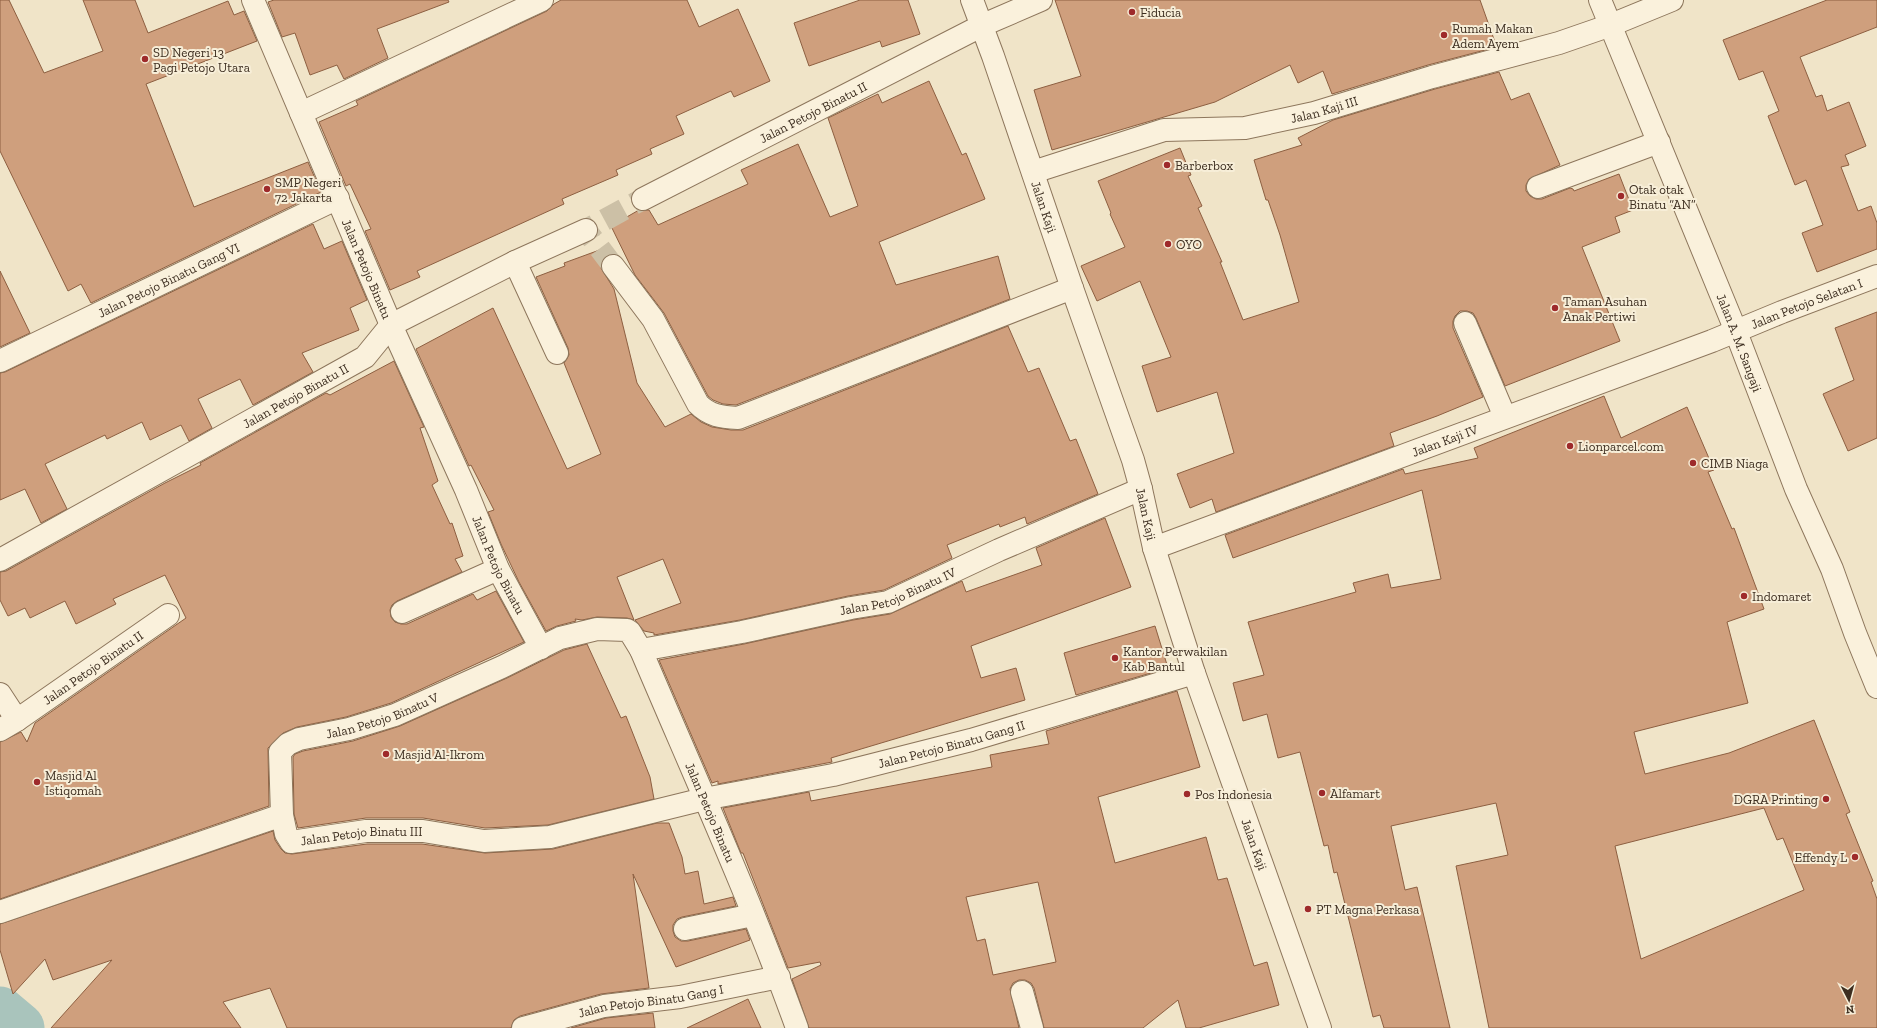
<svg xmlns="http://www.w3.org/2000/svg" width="1877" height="1028" viewBox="0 0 1877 1028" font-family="'Zilla Slab',serif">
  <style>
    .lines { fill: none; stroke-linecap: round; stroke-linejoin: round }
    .river { stroke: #a9c4bc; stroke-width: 51 }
    .building { fill: #cf9f7d; stroke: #8d5f41; fill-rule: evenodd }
    .minor-tunnel { stroke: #ccc0a6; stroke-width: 22; stroke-dasharray: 22 11; stroke-linecap: butt }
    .minor-casing { stroke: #8d765c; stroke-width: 24 }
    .tertiary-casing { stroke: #8d765c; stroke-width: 24 }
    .minor { stroke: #faf1dc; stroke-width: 22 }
    .tertiary { stroke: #faf1dc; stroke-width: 22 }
    .poi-dot { fill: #9e2a2b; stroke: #f7eed8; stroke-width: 1.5 }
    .labels { text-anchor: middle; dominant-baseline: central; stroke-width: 4; stroke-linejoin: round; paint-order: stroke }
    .poi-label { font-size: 13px; fill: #3d2e20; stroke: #f7eed8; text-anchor: start }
    .street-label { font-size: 13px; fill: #3d2e20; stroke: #f7eed8 }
  </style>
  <rect width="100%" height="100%" fill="#f0e4c8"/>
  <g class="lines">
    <!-- river -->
    <path class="river" d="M 0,1012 L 19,1028"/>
  </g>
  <!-- building -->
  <g class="building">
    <path d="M 0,0 L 9,0 L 44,73 L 103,51 L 83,0 L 135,0 L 148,33 L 228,1 L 234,15 L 244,11 L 257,41 L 146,84 L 194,207 L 308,162 L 321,192 L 91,303 L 81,284 L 68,291 L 0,151 Z"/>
    <path d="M 274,0 L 448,0 L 449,2 L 377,29 L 388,58 L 344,79 L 337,65 L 310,75 L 295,33 L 282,37 L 268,2 Z"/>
    <path d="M 561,0 L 687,0 L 699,27 L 738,9 L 770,81 L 734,97 L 731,91 L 676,116 L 684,134 L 650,149 L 652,154 L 616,170 L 618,175 L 562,199 L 564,204 L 417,271 L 420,277 L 390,290 L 365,231 L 371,229 L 350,184 L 346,186 L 319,122 L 358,105 L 356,101 L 547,11 L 554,4 Z"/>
    <path d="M 860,0 L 908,0 L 920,34 L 882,47 L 880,41 L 809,66 L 794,23 Z"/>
    <path d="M 1055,0 L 1480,0 L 1496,45 L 1489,47 L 1489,49 L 1428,65 L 1332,94 L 1323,71 L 1298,83 L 1290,65 L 1215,102 L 1052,150 L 1034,90 L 1081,76 Z"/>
    <path d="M 1827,0 L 1877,0 L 1877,27 L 1800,57 L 1816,97 L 1822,95 L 1827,111 L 1849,102 L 1866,146 L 1845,155 L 1849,165 L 1841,167 L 1858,211 L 1871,206 L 1877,223 L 1877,249 L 1817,272 L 1802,233 L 1823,225 L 1806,180 L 1795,185 L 1768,116 L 1779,111 L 1763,71 L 1739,80 L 1723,40 Z"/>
    <path d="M 1499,72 L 1511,100 L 1529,93 L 1560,165 L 1529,179 L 1526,185 L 1526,191 L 1530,196 L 1536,199 L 1542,199 L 1570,188 L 1573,189 L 1574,191 L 1619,174 L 1633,210 L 1615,217 L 1620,232 L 1582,247 L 1620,341 L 1505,386 L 1476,318 L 1473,313 L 1467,311 L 1460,311 L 1455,316 L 1453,321 L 1453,328 L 1483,397 L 1437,416 L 1390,433 L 1394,446 L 1216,512 L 1212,499 L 1190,508 L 1177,474 L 1234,453 L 1217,392 L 1157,412 L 1142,366 L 1171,357 L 1140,281 L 1097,301 L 1081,266 L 1125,247 L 1110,214 L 1111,213 L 1098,181 L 1180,148 L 1191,175 L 1188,176 L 1202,206 L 1198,208 L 1222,262 L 1220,262 L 1243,320 L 1299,302 L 1280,235 L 1268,200 L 1266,200 L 1254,160 L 1302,145 L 1298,138 L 1333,120 L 1435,89 Z"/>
    <path d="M 929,81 L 962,155 L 966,153 L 985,199 L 879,242 L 896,285 L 998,256 L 1010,299 L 736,405 L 723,404 L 713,400 L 708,396 L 664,313 L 635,275 L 611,226 L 639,210 L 649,210 L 658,225 L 748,184 L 741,170 L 798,144 L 830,217 L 858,206 L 828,118 L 878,94 L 882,103 Z"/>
    <path d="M 313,224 L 324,249 L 342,241 L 367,300 L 350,308 L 359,330 L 302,353 L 313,372 L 253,405 L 240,379 L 198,399 L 212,428 L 189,441 L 181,425 L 150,440 L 142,422 L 107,439 L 105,435 L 45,464 L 67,509 L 41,523 L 25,489 L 0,500 L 0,373 L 5,372 Z"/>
    <path d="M 605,248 L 606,256 L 602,261 L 601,268 L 614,289 L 637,383 L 665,427 L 691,414 L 701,422 L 712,427 L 731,430 L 743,430 L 1008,326 L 1028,372 L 1039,368 L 1070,441 L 1076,439 L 1098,494 L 1027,524 L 1025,517 L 1000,527 L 999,524 L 947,545 L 952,558 L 884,590 L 848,596 L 740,620 L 654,635 L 654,633 L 644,631 L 635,620 L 681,603 L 663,559 L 617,577 L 634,620 L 627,618 L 597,617 L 582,620 L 575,619 L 576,621 L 557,626 L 546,631 L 519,582 L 501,544 L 488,512 L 494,510 L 471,465 L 469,466 L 416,349 L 493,308 L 567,469 L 601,454 L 564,363 L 569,355 L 568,348 L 536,277 L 565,266 L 564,263 Z"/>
    <path d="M 0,271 L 30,333 L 0,347 Z"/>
    <path d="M 1877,312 L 1877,438 L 1848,451 L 1823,394 L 1854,380 L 1835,328 Z"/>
    <path d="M 394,361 L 424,427 L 420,428 L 438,481 L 432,485 L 450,524 L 452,523 L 463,556 L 455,559 L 462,572 L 397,601 L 392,605 L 390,610 L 391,617 L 395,622 L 401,624 L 407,624 L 473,594 L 477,600 L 496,591 L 524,642 L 391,703 L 346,717 L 297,727 L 283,733 L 268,748 L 269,806 L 0,899 L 0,742 L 21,732 L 27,742 L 35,723 L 186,618 L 165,575 L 113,599 L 116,604 L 76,624 L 65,601 L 30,618 L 25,608 L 8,616 L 0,600 L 0,572 L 6,571 L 165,483 L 201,465 L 200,463 L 326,393 L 330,395 Z"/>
    <path d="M 1604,396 L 1621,438 L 1687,407 L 1714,470 L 1708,472 L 1732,529 L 1734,528 L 1764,609 L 1727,622 L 1748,703 L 1634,732 L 1645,774 L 1729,753 L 1814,720 L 1850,812 L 1846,814 L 1873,881 L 1871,882 L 1877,899 L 1877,1028 L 1489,1028 L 1456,866 L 1508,855 L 1496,803 L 1391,826 L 1405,890 L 1417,887 L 1450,1028 L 1384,1028 L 1380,1015 L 1373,1017 L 1337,872 L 1334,873 L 1328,845 L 1324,846 L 1300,752 L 1278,758 L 1267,714 L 1243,721 L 1233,683 L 1264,675 L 1248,622 L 1356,592 L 1353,583 L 1388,574 L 1391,588 L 1441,579 L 1422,490 L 1233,558 L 1225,535 L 1403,469 L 1405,474 L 1478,458 L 1474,448 ZM 1764,808 L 1777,840 L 1783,838 L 1804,890 L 1641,959 L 1615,846 Z"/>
    <path d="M 1105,518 L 1131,587 L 971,646 L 981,678 L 1016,668 L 1025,700 L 831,758 L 832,762 L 718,784 L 718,781 L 712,783 L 659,660 L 744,644 L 853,620 L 890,614 L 962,581 L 966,592 L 1042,565 L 1036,548 Z"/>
    <path d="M 1155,626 L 1168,668 L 1076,695 L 1064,653 Z"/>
    <path d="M 587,644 L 621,718 L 626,716 L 650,777 L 654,799 L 548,825 L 485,828 L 423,818 L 366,818 L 298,828 L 294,814 L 293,757 L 295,754 L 303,751 L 353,741 L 400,726 L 507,678 L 564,650 Z"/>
    <path d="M 1177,691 L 1200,767 L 1098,797 L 1115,863 L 1206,837 L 1218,880 L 1227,878 L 1254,966 L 1267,962 L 1279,1005 L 1199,1028 L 1186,1028 L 1178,1000 L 1143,1028 L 1044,1028 L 1034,988 L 1031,983 L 1025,980 L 1019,980 L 1013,983 L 1010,989 L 1019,1028 L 809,1028 L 792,979 L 821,965 L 820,962 L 788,968 L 743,853 L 741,853 L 723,808 L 809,792 L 811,801 L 992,767 L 990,755 L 1049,744 L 1046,731 ZM 1038,882 L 1056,962 L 993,975 L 985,939 L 977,941 L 966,897 Z"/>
    <path d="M 657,823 L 669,823 L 682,857 L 685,874 L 698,871 L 704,904 L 733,897 L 736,906 L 682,917 L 677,919 L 673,925 L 673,931 L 675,937 L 681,941 L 688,941 L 746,929 L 750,940 L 676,967 L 633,874 L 649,988 L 601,994 L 520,1016 L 514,1020 L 511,1028 L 287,1028 L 270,988 L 223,1002 L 241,1028 L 51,1028 L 112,960 L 53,980 L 45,959 L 13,994 L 0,950 L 0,924 L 273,831 L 275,840 L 281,849 L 285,853 L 292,854 L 367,844 L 422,844 L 485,853 L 553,849 Z"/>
    <path d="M 748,999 L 761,1028 L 687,1028 Z"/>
    <path d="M 653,1013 L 655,1028 L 571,1028 L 606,1018 Z"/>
  </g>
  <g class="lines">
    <!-- minor-tunnel -->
    <path class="minor-tunnel" d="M 613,266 L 586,230 L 643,199"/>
    <defs>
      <g id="minor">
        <path id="s1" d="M 253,0 L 391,325 L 466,490 L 498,569 L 541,648"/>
        <path id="s2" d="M 972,0 L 993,56 L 1072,288 L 1133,460 L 1141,489 L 1154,548 L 1194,673 L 1320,1028"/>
        <path d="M 301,113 L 542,0"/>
        <path id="s3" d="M 1033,172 L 1164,130 L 1245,128 L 1314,113 L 1432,77 L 1559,43 L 1611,25 L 1672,0"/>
        <path d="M 1538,187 L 1659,142"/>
        <path id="s4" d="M 643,199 L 983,25 L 1041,0"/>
        <path d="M 515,262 L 557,353"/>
        <path d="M 613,266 L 653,319 L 698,404 C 710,416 721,417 738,418 L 1072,288"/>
        <path d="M 1465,323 L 1505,417"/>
        <path id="s5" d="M 0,361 L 338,198"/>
        <path id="s6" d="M 1154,548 L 1712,341 L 1782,312 L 1877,276"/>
        <path id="s7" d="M 0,560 L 365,357 L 391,325 L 515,262 L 586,230"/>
        <path d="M 402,612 L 498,569"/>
        <path id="s8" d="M 641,650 L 742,632 L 851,608 L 888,602 L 999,550 L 1141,489"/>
        <path d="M 0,694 L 17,720"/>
        <path id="s9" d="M 0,730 L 17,720 L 168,615"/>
        <path id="s10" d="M 282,815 L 280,752 L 288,744 L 299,739 L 349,729 L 395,715 L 502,667 L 560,638 L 597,629 L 627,630 L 630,632 L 641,650 C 694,775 751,900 797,1028"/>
        <path id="s11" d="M 0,912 L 282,815 L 286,834 L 291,842 L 366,831 L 423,831 L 484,841 L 550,837 L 704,799 L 833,775 L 971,740 L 1194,673"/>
        <path d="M 685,929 L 753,915"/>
        <path d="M 1022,992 L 1032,1028"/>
        <path id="s12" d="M 523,1028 L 604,1006 L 680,997 L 779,977"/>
      </g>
      <g id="tertiary">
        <path id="s13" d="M 1600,0 L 1731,319 L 1796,489 L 1832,569 L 1855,633 L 1877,687"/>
      </g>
    </defs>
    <!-- minor casing -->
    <use href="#minor" class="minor-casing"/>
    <!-- tertiary casing -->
    <use href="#tertiary" class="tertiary-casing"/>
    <!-- minor -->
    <use href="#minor" class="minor"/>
    <!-- tertiary -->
    <use href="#tertiary" class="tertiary"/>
  </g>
  <!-- markers -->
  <g class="poi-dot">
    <circle cx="1132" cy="12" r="4"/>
    <circle cx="1444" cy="35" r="4"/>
    <circle cx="145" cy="59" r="4"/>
    <circle cx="1167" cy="165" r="4"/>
    <circle cx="267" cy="189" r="4"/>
    <circle cx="1621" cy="196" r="4"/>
    <circle cx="1168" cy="244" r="4"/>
    <circle cx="1555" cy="308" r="4"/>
    <circle cx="1570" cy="446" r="4"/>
    <circle cx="1693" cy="463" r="4"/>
    <circle cx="1744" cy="596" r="4"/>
    <circle cx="1115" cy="658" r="4"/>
    <circle cx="386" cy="754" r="4"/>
    <circle cx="37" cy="782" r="4"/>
    <circle cx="1322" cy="793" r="4"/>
    <circle cx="1187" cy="794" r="4"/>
    <circle cx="1826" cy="799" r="4"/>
    <circle cx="1855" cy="857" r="4"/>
    <circle cx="1308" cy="909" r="4"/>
  </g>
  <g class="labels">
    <!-- poi labels -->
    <g class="poi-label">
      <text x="1140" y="12">Fiducia</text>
      <text x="1452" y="28">Rumah Makan<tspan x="1452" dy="15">Adem Ayem</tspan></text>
      <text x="153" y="52">SD Negeri 13<tspan x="153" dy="15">Pagi Petojo Utara</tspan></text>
      <text x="1175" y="165">Barberbox</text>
      <text x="275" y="182">SMP Negeri<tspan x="275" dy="15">72 Jakarta</tspan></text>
      <text x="1629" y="189">Otak otak<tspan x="1629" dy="15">Binatu “AN”</tspan></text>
      <text x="1176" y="244">OYO</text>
      <text x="1563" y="301">Taman Asuhan<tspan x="1563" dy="15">Anak Pertiwi</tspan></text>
      <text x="1578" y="446">Lionparcel.com</text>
      <text x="1701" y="463">CIMB Niaga</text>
      <text x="1752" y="596">Indomaret</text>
      <text x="1123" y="651">Kantor Perwakilan<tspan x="1123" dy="15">Kab Bantul</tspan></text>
      <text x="394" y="754">Masjid Al-Ikrom</text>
      <text x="45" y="775">Masjid Al<tspan x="45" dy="15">Istiqomah</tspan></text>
      <text x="1330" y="793">Alfamart</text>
      <text x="1195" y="794">Pos Indonesia</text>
      <text x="1818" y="799" text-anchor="end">DGRA Printing</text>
      <text x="1847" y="857" text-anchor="end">Effendy L</text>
      <text x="1316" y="909">PT Magna Perkasa</text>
    </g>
    <!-- street labels -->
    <g class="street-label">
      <text stroke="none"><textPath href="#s3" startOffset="300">Jalan Kaji III</textPath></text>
      <text stroke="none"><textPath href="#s4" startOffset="191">Jalan Petojo Binatu II</textPath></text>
      <text stroke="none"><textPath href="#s2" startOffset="219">Jalan Kaji</textPath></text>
      <text stroke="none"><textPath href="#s1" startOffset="292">Jalan Petojo Binatu</textPath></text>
      <text stroke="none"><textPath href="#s5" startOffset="187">Jalan Petojo Binatu Gang VI</textPath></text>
      <text stroke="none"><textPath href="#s6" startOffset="697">Jalan Petojo Selatan I</textPath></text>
      <text stroke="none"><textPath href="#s13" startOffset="370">Jalan A. M. Sangaji</textPath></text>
      <text stroke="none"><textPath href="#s7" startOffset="338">Jalan Petojo Binatu II</textPath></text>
      <text stroke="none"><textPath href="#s6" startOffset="310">Jalan Kaji IV</textPath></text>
      <text stroke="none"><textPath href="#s2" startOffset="543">Jalan Kaji</textPath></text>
      <text stroke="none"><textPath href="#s1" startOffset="616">Jalan Petojo Binatu</textPath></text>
      <text stroke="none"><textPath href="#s8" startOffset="264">Jalan Petojo Binatu IV</textPath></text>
      <text stroke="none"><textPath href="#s9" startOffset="112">Jalan Petojo Binatu II</textPath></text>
      <text stroke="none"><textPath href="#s10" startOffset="173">Jalan Petojo Binatu V</textPath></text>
      <text stroke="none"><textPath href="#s11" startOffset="1000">Jalan Petojo Binatu Gang II</textPath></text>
      <text stroke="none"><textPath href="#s10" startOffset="637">Jalan Petojo Binatu</textPath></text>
      <text stroke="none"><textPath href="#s11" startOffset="398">Jalan Petojo Binatu III</textPath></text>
      <text stroke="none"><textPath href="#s2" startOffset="891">Jalan Kaji</textPath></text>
      <text stroke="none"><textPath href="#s12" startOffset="131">Jalan Petojo Binatu Gang I</textPath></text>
    </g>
  </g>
  <!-- north arrow -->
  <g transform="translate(1849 1000) rotate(174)" stroke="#f7eed8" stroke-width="3" paint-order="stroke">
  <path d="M0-3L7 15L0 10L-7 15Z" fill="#3d2e20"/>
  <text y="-6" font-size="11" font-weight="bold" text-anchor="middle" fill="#3d2e20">N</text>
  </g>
</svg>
